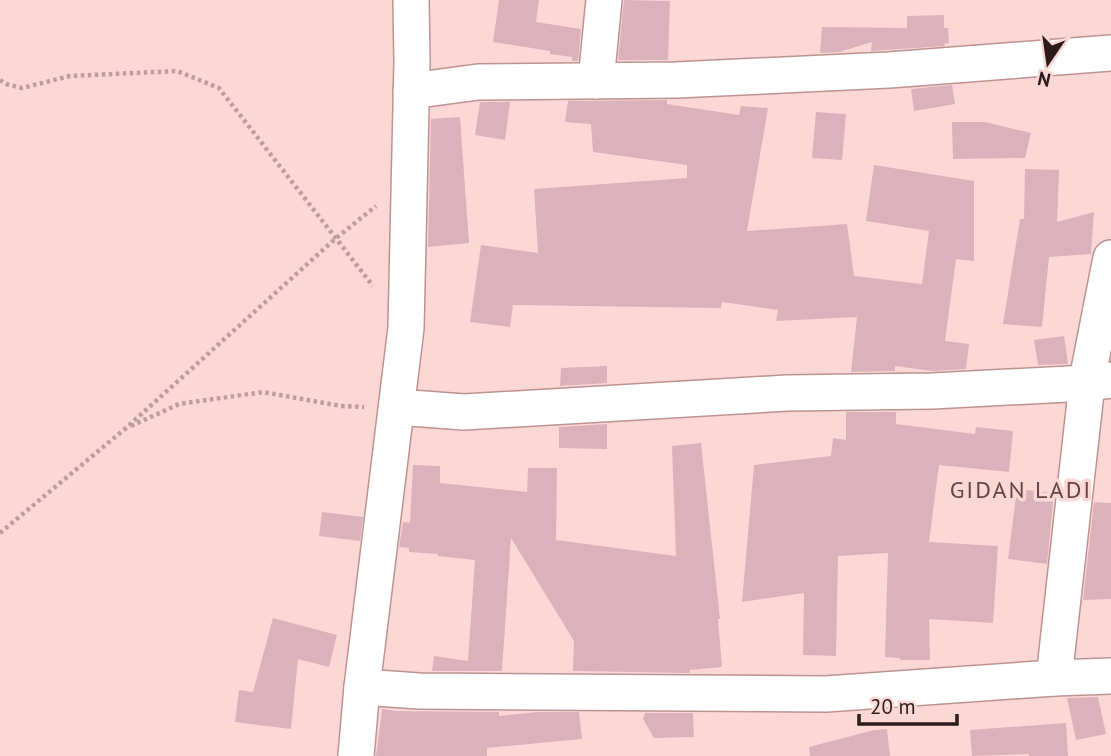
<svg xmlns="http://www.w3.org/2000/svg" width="1111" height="756" viewBox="0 0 1111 756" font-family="'PT Sans',sans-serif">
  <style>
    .building { fill: #dbb2bc }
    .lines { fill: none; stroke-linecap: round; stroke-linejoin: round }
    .minor-casing { stroke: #bd9391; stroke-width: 38 }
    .path { stroke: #bc9f9d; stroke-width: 4.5; stroke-dasharray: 3.5 3.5; stroke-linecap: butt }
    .minor { stroke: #fff; stroke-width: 35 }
    .labels { text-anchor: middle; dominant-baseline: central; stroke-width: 7; stroke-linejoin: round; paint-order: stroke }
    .quarter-label { font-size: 24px; letter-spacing: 2px; fill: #684443; stroke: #fbd8d6 }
  </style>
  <rect width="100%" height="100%" fill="#fbd8d6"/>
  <!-- building -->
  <g class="building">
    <path d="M 499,0 L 539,0 L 536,22 L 581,29 L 578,61 L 572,61 L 572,57 L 550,54 L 550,51 L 493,42 Z"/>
    <path d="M 624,0 L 670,1 L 668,60 L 618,60 Z"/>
    <path d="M 944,15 L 944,28 L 948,28 L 949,43 L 944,44 L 945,46 L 871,51 L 872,42 L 839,52 L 820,53 L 822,27 L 907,28 L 907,16 Z"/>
    <path d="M 952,85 L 955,104 L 914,111 L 911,89 Z"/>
    <path d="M 667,100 L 667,104 L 739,115 L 741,106 L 768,108 L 747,231 L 847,224 L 854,276 L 922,284 L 929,231 L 866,221 L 874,165 L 974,181 L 974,261 L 956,259 L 945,341 L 969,344 L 966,369 L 932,371 L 895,366 L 895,371 L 851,372 L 857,317 L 776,321 L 778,310 L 722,302 L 721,308 L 513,305 L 510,327 L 470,322 L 481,245 L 538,253 L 534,189 L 687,178 L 687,165 L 593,152 L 591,124 L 565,122 L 568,101 Z"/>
    <path d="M 480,102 L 510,102 L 505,140 L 475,135 Z"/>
    <path d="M 816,112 L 846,114 L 842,160 L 812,158 Z"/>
    <path d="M 460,117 L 469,243 L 428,247 L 431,119 Z"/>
    <path d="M 952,122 L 985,122 L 1031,133 L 1025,158 L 953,159 Z"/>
    <path d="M 1025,169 L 1059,170 L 1057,222 L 1094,212 L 1091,254 L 1049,257 L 1042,327 L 1003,324 L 1020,219 L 1024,219 Z"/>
    <path d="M 1064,336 L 1068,364 L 1038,365 L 1034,340 Z"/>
    <path d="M 607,366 L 607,383 L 560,386 L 561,368 Z"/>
    <path d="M 846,412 L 896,412 L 896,424 L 975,434 L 976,427 L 1013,431 L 1009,472 L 939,465 L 929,542 L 998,546 L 993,623 L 929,619 L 930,660 L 900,660 L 900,658 L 885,657 L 888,553 L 838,556 L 836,656 L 803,655 L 804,593 L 742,602 L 754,465 L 831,456 L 833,438 L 846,440 Z"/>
    <path d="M 607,424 L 607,449 L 559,448 L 559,427 Z"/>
    <path d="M 701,443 L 720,619 L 718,619 L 722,667 L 690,670 L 690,673 L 573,671 L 574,641 L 511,538 L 502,671 L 432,671 L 434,656 L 468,661 L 475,560 L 438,556 L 438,554 L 409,552 L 409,548 L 399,547 L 403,522 L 410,523 L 413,465 L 440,466 L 440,483 L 527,492 L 528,468 L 557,468 L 556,540 L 676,556 L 672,446 Z"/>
    <path d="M 1017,489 L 1054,493 L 1047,564 L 1008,559 Z"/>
    <path d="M 1094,502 L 1111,503 L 1111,599 L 1083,600 Z"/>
    <path d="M 322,512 L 363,517 L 360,541 L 319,536 Z"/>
    <path d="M 273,618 L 337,635 L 329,667 L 298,659 L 291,729 L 235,722 L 239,690 L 253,692 Z"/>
    <path d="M 1098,697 L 1106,734 L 1076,740 L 1067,698 Z"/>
    <path d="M 382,709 L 396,711 L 499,712 L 499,716 L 537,712 L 579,712 L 582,739 L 487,748 L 487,756 L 376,756 Z"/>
    <path d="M 645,713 L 693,713 L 694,737 L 654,738 L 643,719 Z"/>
    <path d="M 1066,723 L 1068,756 L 1029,756 L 1029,754 L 972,756 L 970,730 Z"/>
    <path d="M 887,729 L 890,756 L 810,756 L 809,747 L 874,730 Z"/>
  </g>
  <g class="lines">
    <defs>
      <g id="minor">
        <path d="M 596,81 L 604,0"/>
        <path d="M 411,91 L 478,82 L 676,80 L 889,70 L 1111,53"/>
        <path d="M 1111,258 L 1088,375 L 1054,678 L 1111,676"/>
        <path d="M 397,407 L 464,412 L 787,393 L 932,391 L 1087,383 L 1111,380"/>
        <path d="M 362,687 L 419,691 L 826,694 L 1054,678"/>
        <path d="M 356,756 L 362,687 L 406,328 L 412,62 L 411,0"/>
      </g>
    </defs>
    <!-- minor casing -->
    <use href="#minor" class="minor-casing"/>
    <!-- path -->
    <g class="path">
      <path d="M 0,80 L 6,84 L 22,88 L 70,76 L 177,71 L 219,88 L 373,286"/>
      <path d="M 131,426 L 179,404 L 263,392 L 341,406 L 364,407"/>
      <path d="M 0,533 L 126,428 L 335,239 L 376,206"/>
    </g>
    <!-- minor -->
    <use href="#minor" class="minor"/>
  </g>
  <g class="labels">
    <!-- quarter labels -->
    <g class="quarter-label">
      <text x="1021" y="489">GIDAN LADI</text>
    </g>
  </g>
  <!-- north arrow -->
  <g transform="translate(1048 63) rotate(193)" stroke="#fbd8d6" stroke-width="5" paint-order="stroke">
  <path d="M0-5L12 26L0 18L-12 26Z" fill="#2b1b1b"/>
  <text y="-10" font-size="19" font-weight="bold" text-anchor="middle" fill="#2b1b1b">N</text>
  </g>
  <!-- scale -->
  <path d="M859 714v10h98v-10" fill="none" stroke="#2b1b1b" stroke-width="3.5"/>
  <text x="870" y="714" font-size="21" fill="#2b1b1b" stroke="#fbd8d6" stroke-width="5" paint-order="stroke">20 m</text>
</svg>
